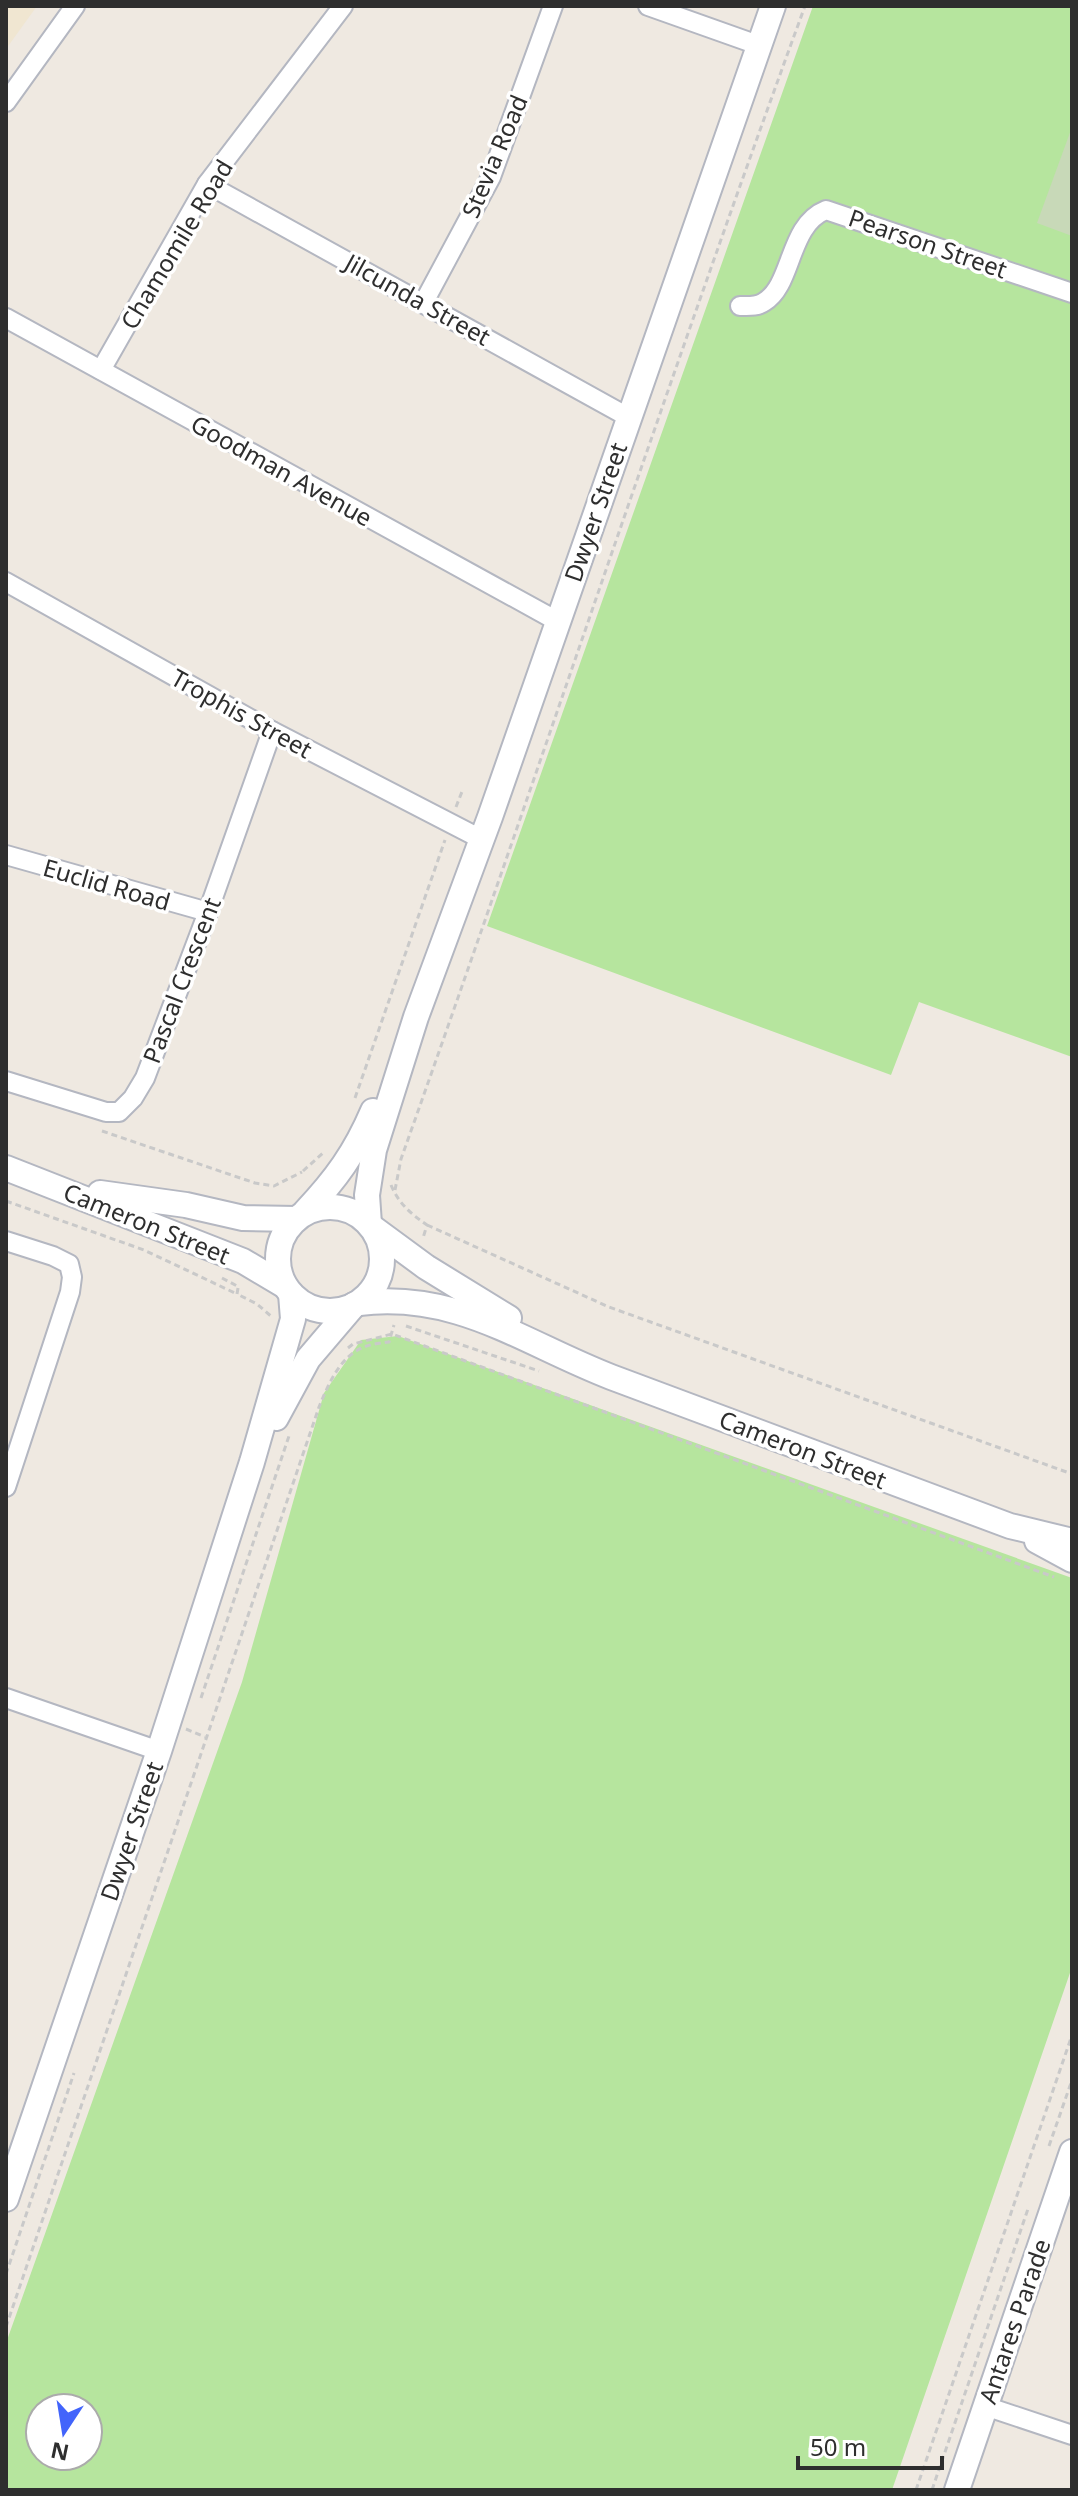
<svg xmlns="http://www.w3.org/2000/svg" width="1078" height="2496" viewBox="0 0 1078 2496" font-family="'Noto Sans',sans-serif">
  <style>
    .education { fill: #f0e6d1 }
    .green { fill: #b6e59e; fill-rule: evenodd }
    .cemetery { fill: #c8d9b8 }
    .lines { fill: none; stroke-linecap: round; stroke-linejoin: round }
    .street-casing { stroke: #b4b7c1; stroke-width: 22 }
    .secondary-casing { stroke: #b4b7c1; stroke-width: 28 }
    .path { stroke: #c9c9c9; stroke-width: 3; stroke-dasharray: 6 4; stroke-linecap: butt }
    .street { stroke: #fff; stroke-width: 18 }
    .secondary { stroke: #fff; stroke-width: 24 }
    .labels { text-anchor: middle; dominant-baseline: central; stroke-width: 7; stroke-linejoin: round; paint-order: stroke }
    .street-label { font-size: 24px; fill: #2e2e2e; stroke: #fff }
  </style>
  <rect width="100%" height="100%" fill="#efe9e1"/>
  <!-- education -->
  <path class="education" d="M 6,6 L 37,6 L 6,49 Z"/>
  <!-- green -->
  <g class="green">
    <path d="M 813,6 L 1072,6 L 1072,1057 L 919,1002 L 891,1075 L 487,926 Z"/>
    <path d="M 398,1336 L 1072,1578 L 1072,1967 L 892,2490 L 6,2490 L 6,2343 L 242,1682 L 324,1393 L 361,1340 ZM 40,2408 L 88,2408 L 88,2456 L 40,2456 Z"/>
  </g>
  <!-- cemetery -->
  <path class="cemetery" d="M 1072,127 L 1072,236 L 1037,223 Z"/>
  <g class="lines">
    <defs>
      <g id="street">
        <path d="M 648,6 L 758,45"/>
        <path d="M 6,102 L 75,6"/>
        <path d="M 207,184 L 628,417"/>
        <path d="M 424,302 L 491,177 L 553,6"/>
        <path d="M 740,306 C 748,306 757,307 764,302 C 793,285 788,225 826,210 L 1072,293"/>
        <path d="M 6,318 L 557,621"/>
        <path d="M 101,370 L 207,184 L 343,6"/>
        <path d="M 6,582 L 272,731 L 481,839"/>
        <path d="M 6,855 L 208,912"/>
        <path d="M 6,1081 L 106,1112 L 119,1112 L 133,1098 L 145,1078 L 208,912 L 272,731"/>
        <path d="M 6,1241 L 53,1256 L 69,1264 L 72,1277 L 70,1292 L 6,1487"/>
        <path d="M 6,1698 L 159,1751"/>
        <path d="M 985,2406 L 1072,2435"/>
      </g>
      <g id="secondary">
        <path d="M 6,1168 L 243,1261 L 285,1286"/>
        <path d="M 100,1193 L 186,1205 L 243,1218 L 296,1219"/>
        <circle cx="330" cy="1259" r="52"/>
        <path d="M 305,1212 C 336,1179 355,1153 373,1111"/>
        <path d="M 369,1224 L 367,1195 L 374,1150 L 416,1017 L 490,817 L 773,6"/>
        <path d="M 373,1228 L 426,1267 L 509,1318"/>
        <path d="M 359,1303 C 458,1291 523,1343 611,1377 C 744,1427 877,1476 1010,1526 L 1072,1541"/>
        <path d="M 276,1418 L 308,1359 L 354,1305"/>
        <path d="M 1037,1541 L 1072,1560"/>
        <path d="M 6,2199 L 159,1751 L 252,1462 L 293,1319 L 291,1294"/>
        <path d="M 957,2490 L 1072,2152"/>
      </g>
    </defs>
    <!-- street casing -->
    <use href="#street" class="street-casing"/>
    <!-- secondary casing -->
    <use href="#secondary" class="secondary-casing"/>
    <!-- path -->
    <g class="path">
      <path d="M 456,807 L 463,789"/>
      <path d="M 355,1098 L 445,840"/>
      <path d="M 102,1131 L 255,1183 L 274,1186 L 302,1172"/>
      <path d="M 303,1171 L 324,1152"/>
      <path d="M 391,1185 C 399,1204 411,1214 427,1225 L 423,1238"/>
      <path d="M 395,1190 L 401,1159 C 538,775 665,388 805,6"/>
      <path d="M 6,1201 L 144,1250 L 237,1294"/>
      <path d="M 427,1225 L 609,1307 L 1072,1474"/>
      <path d="M 222,1278 L 239,1287"/>
      <path d="M 238,1288 L 237,1294 L 257,1304 L 272,1317"/>
      <path d="M 406,1326 L 539,1371"/>
      <path d="M 348,1348 L 353,1344 L 392,1334 L 1054,1577"/>
      <path d="M 201,1698 L 289,1436"/>
      <path d="M 186,1729 L 205,1737"/>
      <path d="M 1049,2146 L 1072,2080"/>
      <path d="M 6,2274 L 74,2073"/>
      <path d="M 6,2327 L 319,1407 C 328,1385 340,1356 364,1347 C 371,1344 381,1343 389,1342 L 394,1325"/>
      <path d="M 916,2490 L 1072,2035"/>
      <path d="M 932,2490 L 1029,2206"/>
    </g>
    <!-- street -->
    <use href="#street" class="street"/>
    <!-- secondary -->
    <use href="#secondary" class="secondary"/>
  </g>
  <g class="labels">
    <!-- street labels -->
    <g class="street-label">
      <text transform="translate(494 156) rotate(-67)">Stevia Road</text>
      <text transform="translate(928 243) rotate(19)">Pearson Street</text>
      <text transform="translate(176 244) rotate(-59)">Chamomile Road</text>
      <text transform="translate(418 299) rotate(29)">Jilcunda Street</text>
      <text transform="translate(282 470) rotate(29)">Goodman Avenue</text>
      <text transform="translate(595 512) rotate(-71)">Dwyer Street</text>
      <text transform="translate(242 713) rotate(29)">Trophis Street</text>
      <text transform="translate(107 884) rotate(16)">Euclid Road</text>
      <text transform="translate(181 980) rotate(-69)">Pascal Crescent</text>
      <text transform="translate(147 1223) rotate(22)">Cameron Street</text>
      <text transform="translate(803 1449) rotate(21)">Cameron Street</text>
      <text transform="translate(131 1831) rotate(-71)">Dwyer Street</text>
      <text transform="translate(1014 2321) rotate(-71)">Antares Parade</text>
    </g>
  </g>
  <!-- border -->
  <rect width="1078" height="2496" fill="none" stroke="#2e2e2e" stroke-width="16"/>
  <!-- north arrow -->
  <g transform="translate(64 2432) rotate(192)"><circle r="38" fill="#ffffff" stroke="#ababab" stroke-width="2"/>
  <path d="M0-6L14 30L0 20L-14 30Z" fill="#4264fb"/>
  <text y="-12" font-size="22" font-weight="bold" text-anchor="middle" fill="#2e2e2e">N</text>
  </g>
  <!-- scale -->
  <path d="M798 2456v12h144v-12" fill="none" stroke="#2e2e2e" stroke-width="4"/>
  <text x="810" y="2456" font-size="24" fill="#2e2e2e" stroke="#ffffff" stroke-width="6" paint-order="stroke">50 m</text>
</svg>
